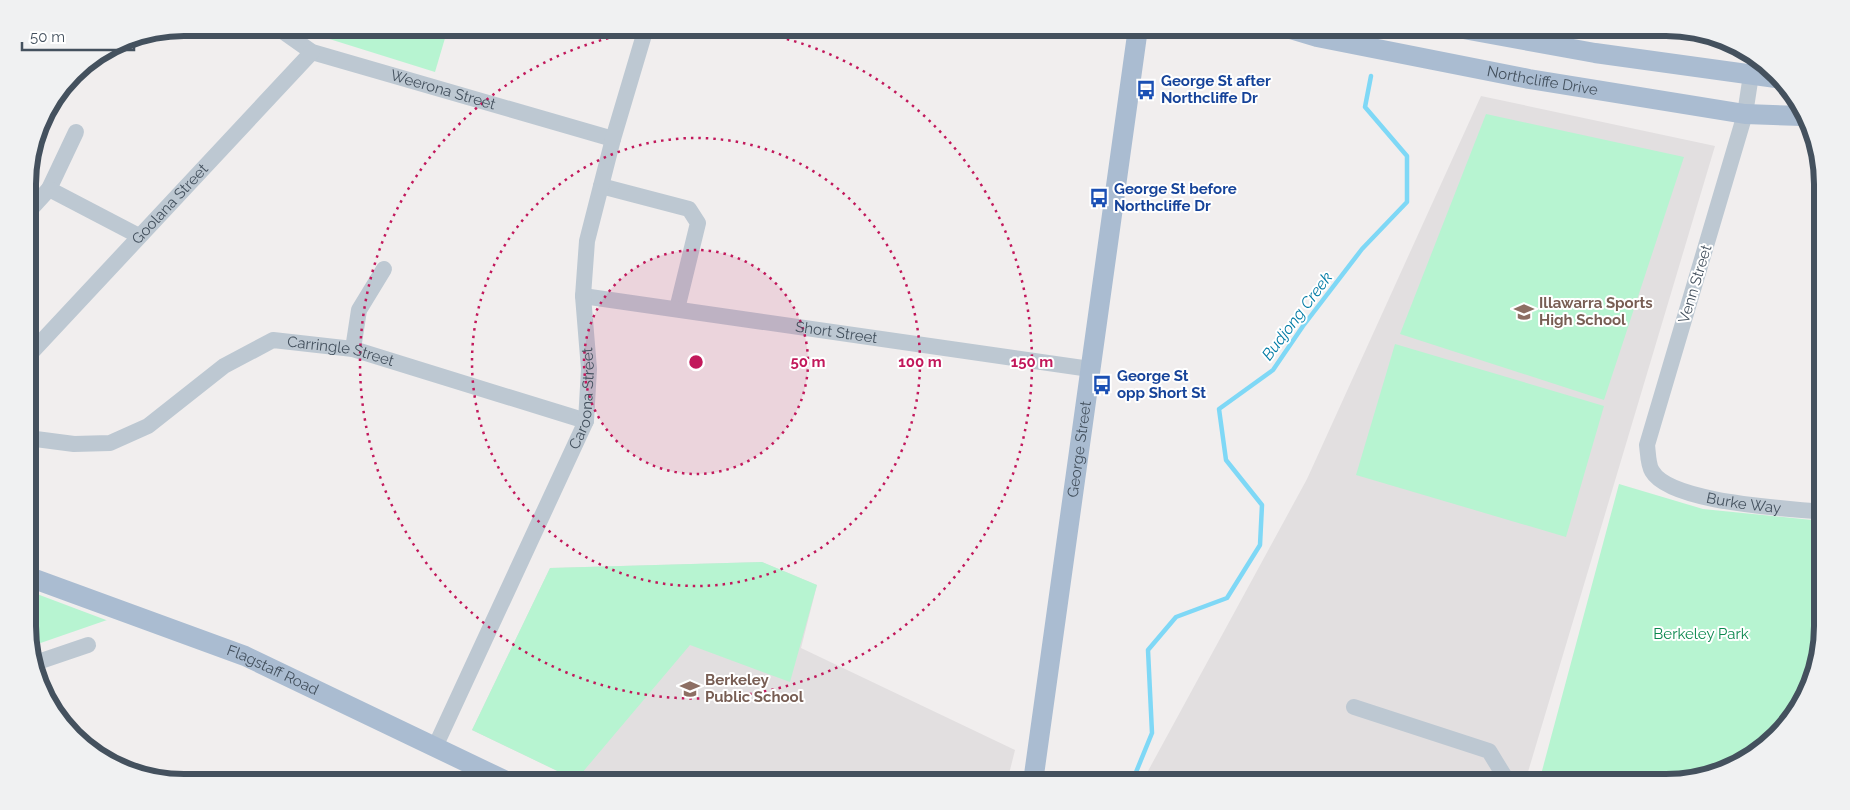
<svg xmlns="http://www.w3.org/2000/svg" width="1850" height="810" viewBox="0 0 1850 810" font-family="Raleway,sans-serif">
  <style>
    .education { fill: #e2dfe0 }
    .green { fill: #b7f4d1 }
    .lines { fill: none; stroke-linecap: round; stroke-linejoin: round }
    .stream { stroke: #7fd8f6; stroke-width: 4.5 }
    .minor { stroke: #bdc8d2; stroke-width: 16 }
    .major { stroke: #aabcd1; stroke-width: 20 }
    .ring { fill: none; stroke: #c2185b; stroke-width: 2.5; stroke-dasharray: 2.5 5 }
    .labels { text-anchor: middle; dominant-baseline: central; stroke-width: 4; stroke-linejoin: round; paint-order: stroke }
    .transit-label { font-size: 15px; font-weight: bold; fill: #164399; stroke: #fff; text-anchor: start }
    .street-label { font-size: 15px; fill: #44515e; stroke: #fff }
    .education-label { font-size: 15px; font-weight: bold; fill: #785e54; stroke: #fff; text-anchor: start }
    .park-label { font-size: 15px; fill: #0c884f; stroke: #fff }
    .water-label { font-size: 16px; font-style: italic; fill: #027ba5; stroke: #fff }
    .rim { fill: none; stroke: #44515e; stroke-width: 6 }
    .centre { fill: #c2185b; stroke: #fff; stroke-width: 2.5 }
    .ring-label { font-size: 15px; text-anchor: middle; font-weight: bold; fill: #c2185b; stroke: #fff; stroke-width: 4; stroke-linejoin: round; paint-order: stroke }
  </style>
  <rect width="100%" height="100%" fill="#f1eeee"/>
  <!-- education -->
  <g class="education">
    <path d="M 1481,96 L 1715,146 L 1525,782 L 1142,782 L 1307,479 Z"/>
    <path d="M 762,562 L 817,585 L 801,648 L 1015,750 L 1007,782 L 581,782 L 472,730 L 550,568 Z"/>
  </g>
  <!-- green -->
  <g class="green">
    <path d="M 307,28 L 448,28 L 435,72 L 323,37 Z"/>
    <path d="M 1486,114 L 1684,157 L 1604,400 L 1400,334 Z"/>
    <path d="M 1395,344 L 1604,406 L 1566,537 L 1356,475 Z"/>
    <path d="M 1619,484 L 1703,509 L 1822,521 L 1822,627 L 1811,686 L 1761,750 L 1717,774 L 1676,782 L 1539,782 Z"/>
    <path d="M 762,562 L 817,585 L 790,682 L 690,645 L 576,780 L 472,730 L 550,568 Z"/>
    <path d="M 29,591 L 106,620 L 107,620 L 29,647 Z"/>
  </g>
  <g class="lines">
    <!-- stream -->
    <path class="stream" d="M 1132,782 L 1152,733 L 1148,650 L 1176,617 L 1227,598 L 1260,545 L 1262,505 L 1226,460 L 1219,409 L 1273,370 L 1303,326 L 1362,249 L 1407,202 L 1407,156 L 1365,107 L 1371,76"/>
    <!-- minor -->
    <g class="minor">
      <path id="s1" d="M 278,28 L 312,52 L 613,139"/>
      <path id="s2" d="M 1751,75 L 1745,114 L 1647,445 C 1648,452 1648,465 1652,471 C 1670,503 1786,508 1822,512"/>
      <path d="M 601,186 L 689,209 L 698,223 L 677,309"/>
      <path d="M 49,189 L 76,132"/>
      <path d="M 28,212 L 49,189 L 139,236"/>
      <path id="s3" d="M 583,296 L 1090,369"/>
      <path d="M 353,349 L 359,310 L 384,269"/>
      <path id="s4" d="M 28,356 L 312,52"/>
      <path id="s5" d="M 28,438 L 74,444 L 110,443 L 148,426 L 224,366 L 273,340 L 353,349 L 586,421"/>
      <path d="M 35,663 L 88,645"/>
      <path d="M 1354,707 L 1489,751 L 1508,782"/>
      <path id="s6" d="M 435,747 L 586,421 L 589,369 L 583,296 L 587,241 L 613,139 L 646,28"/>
    </g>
    <!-- major -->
    <g class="major">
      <path id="s7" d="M 1287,28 L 1317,37 L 1529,79 L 1745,114 L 1802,116"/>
      <path d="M 1458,28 L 1595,53 L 1776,78"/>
      <path id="s8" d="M 29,577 L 245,656 L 508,782"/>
      <path id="s9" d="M 1033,782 L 1138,28"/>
    </g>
  </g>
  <!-- distance rings -->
  <circle cx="696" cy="362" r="112" fill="#c2185b" fill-opacity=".12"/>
  <g class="ring">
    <circle cx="696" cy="362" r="112"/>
    <circle cx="696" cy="362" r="224"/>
    <path d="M728 28A336 336 0 1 1 664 28"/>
  </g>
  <!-- icons -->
  <defs>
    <symbol id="bus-bare" viewBox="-9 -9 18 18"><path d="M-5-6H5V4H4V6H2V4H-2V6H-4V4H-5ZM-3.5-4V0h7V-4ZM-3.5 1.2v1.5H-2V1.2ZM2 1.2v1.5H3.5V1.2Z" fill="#1a4fb4" stroke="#fff" stroke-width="2.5" paint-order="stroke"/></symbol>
    <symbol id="school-bare" viewBox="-9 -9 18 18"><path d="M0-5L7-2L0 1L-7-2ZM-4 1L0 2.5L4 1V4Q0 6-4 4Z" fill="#8d6e63" stroke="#fff" stroke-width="2.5" paint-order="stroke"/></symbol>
  </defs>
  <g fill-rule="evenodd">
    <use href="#bus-bare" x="1132" y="76" width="28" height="28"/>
    <use href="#bus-bare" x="1085" y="184" width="28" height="28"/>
    <use href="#school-bare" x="1510" y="298" width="28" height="28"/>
    <use href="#bus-bare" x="1088" y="371" width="28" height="28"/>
    <use href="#school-bare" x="676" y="675" width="28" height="28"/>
  </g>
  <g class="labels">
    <!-- transit labels -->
    <g class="transit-label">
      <text x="1161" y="81">George St after<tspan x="1161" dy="17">Northcliffe Dr</tspan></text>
      <text x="1114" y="189">George St before<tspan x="1114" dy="17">Northcliffe Dr</tspan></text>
      <text x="1117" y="376">George St<tspan x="1117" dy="17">opp Short St</tspan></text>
    </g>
    <!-- street labels -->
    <g class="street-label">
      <text stroke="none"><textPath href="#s7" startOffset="261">Northcliffe Drive</textPath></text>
      <text stroke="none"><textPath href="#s1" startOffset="178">Weerona Street</textPath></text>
      <text stroke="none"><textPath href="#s4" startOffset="208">Goolana Street</textPath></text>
      <text transform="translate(1695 284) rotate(-73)">Venn Street</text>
      <text stroke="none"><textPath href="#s3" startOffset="256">Short Street</textPath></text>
      <text stroke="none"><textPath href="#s5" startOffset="345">Carringle Street</textPath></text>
      <text stroke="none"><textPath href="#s6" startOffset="381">Caroona Street</textPath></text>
      <text stroke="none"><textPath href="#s9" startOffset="336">George Street</textPath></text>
      <text stroke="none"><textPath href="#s2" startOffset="511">Burke Way</textPath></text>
      <text stroke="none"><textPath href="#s8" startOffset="261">Flagstaff Road</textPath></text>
    </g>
    <!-- education labels -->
    <g class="education-label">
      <text x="1539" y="303">Illawarra Sports<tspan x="1539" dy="17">High School</tspan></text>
      <text x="705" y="680">Berkeley<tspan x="705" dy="17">Public School</tspan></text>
    </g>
    <!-- park labels -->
    <g class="park-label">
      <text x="1701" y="634">Berkeley Park</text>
    </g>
    <!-- water labels -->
    <g class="water-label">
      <text transform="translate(1297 316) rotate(-53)">Budjong Creek</text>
    </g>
  </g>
  <!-- crop -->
  <path d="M0 0H1850V810H0ZM184 36H1666A148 148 0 0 1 1814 184V626A148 148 0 0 1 1666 774H184A148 148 0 0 1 36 626V184A148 148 0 0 1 184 36Z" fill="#f0f1f2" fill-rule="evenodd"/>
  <path class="rim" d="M184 36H1666A148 148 0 0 1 1814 184V626A148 148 0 0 1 1666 774H184A148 148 0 0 1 36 626V184A148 148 0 0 1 184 36Z"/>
  <circle cx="696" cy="362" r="8" class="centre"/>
  <g class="ring-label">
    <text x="808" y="367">50 m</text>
    <text x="920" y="367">100 m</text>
    <text x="1032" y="367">150 m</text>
  </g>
  <!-- scale -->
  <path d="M22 42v8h112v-8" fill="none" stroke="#44515e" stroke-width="2.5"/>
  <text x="30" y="42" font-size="15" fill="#44515e" stroke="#ffffff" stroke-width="4" paint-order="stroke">50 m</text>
</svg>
